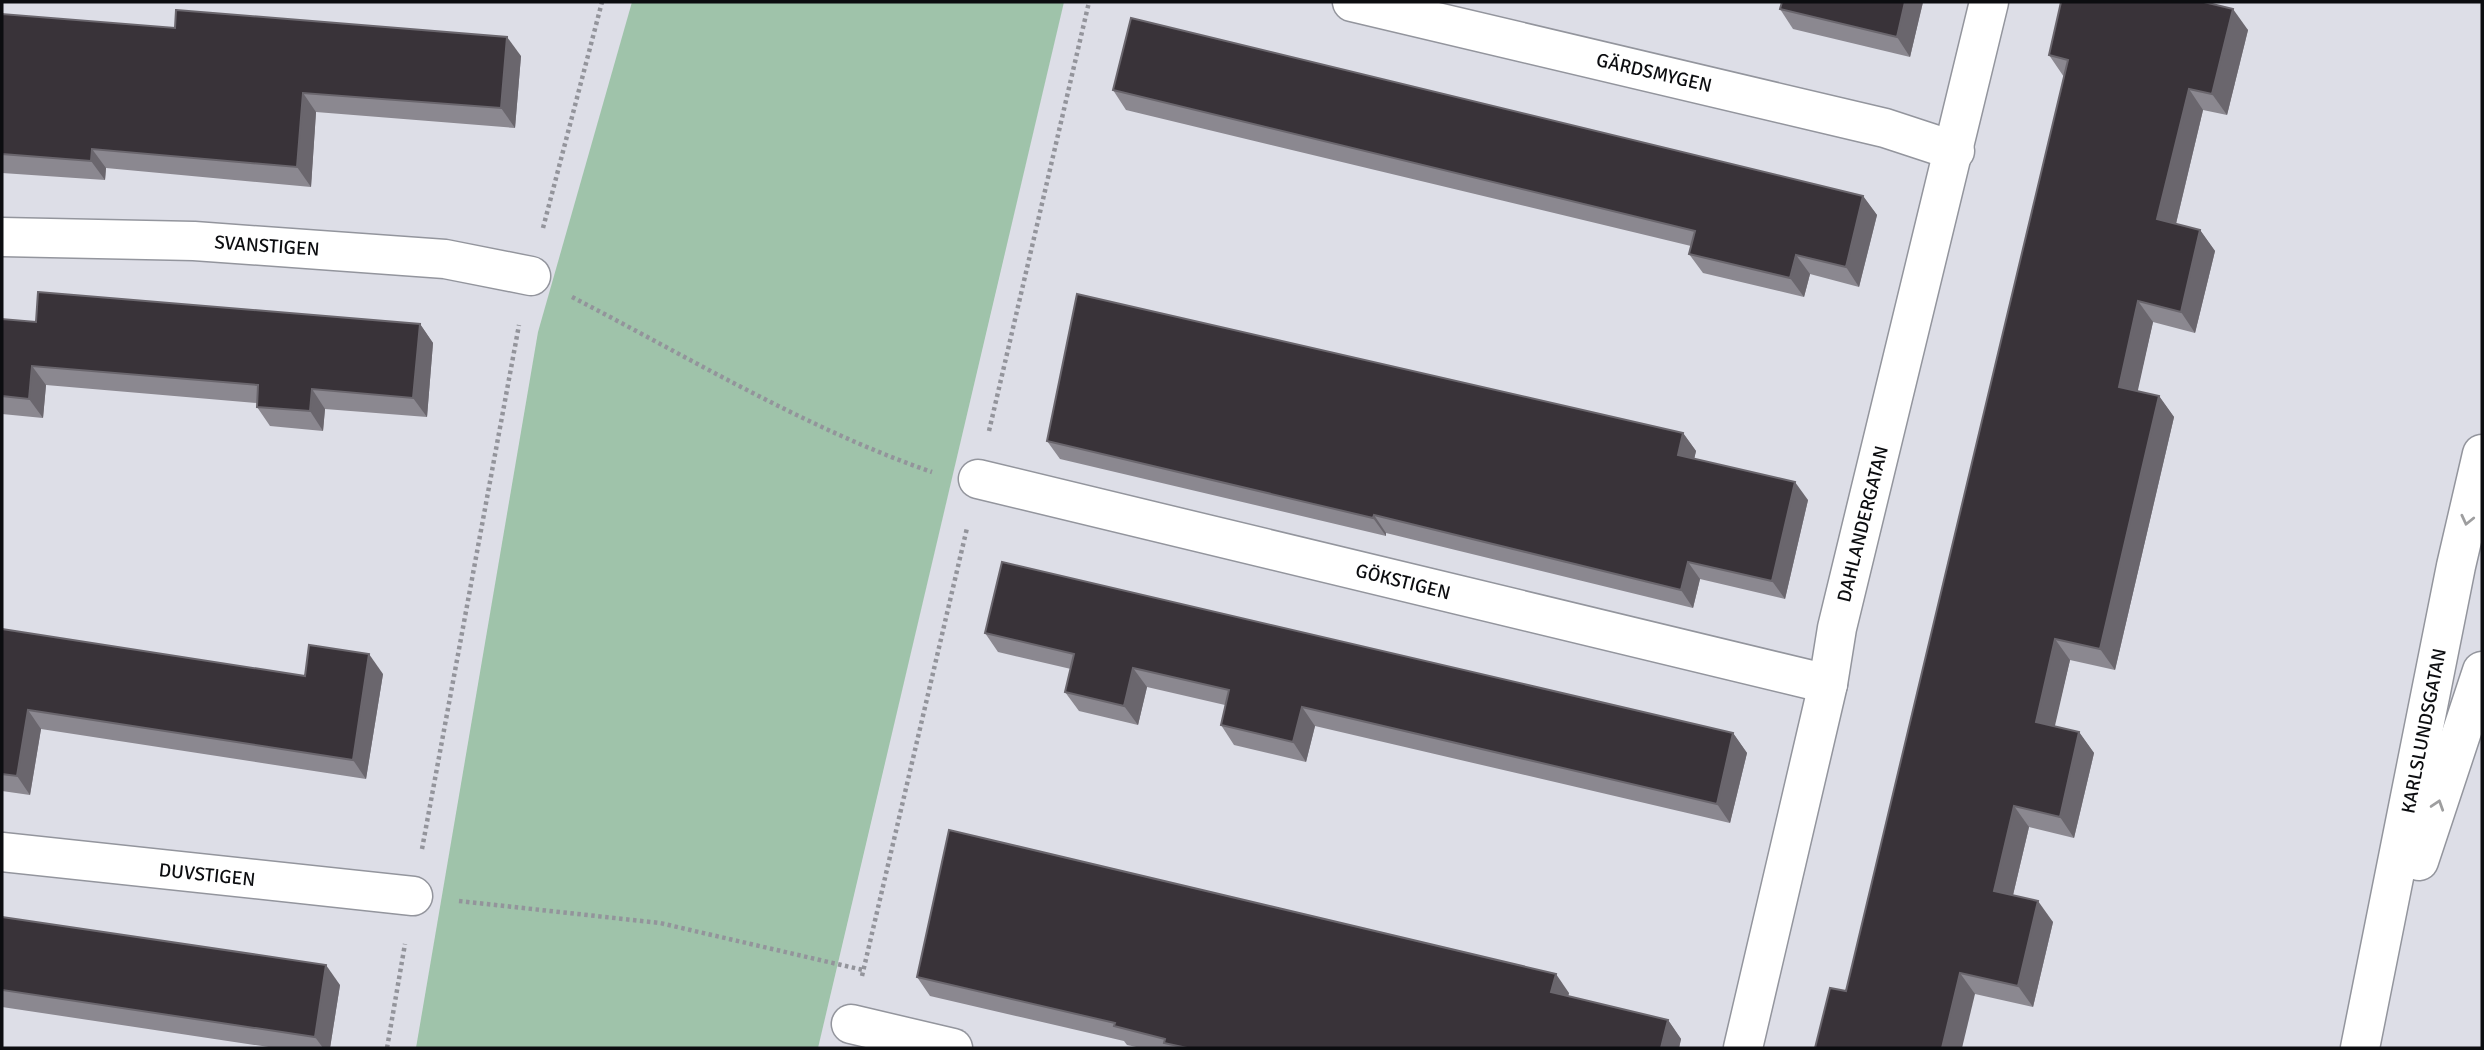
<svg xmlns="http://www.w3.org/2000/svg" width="2484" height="1050" viewBox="0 0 2484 1050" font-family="Signika,sans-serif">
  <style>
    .green { fill: #9fc3aa }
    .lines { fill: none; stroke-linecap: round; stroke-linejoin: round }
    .minor-casing { stroke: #93959d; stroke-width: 41 }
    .major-casing { stroke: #93959d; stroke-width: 41 }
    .path { stroke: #93949b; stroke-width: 4.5; stroke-dasharray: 3.5 3.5; stroke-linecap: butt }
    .minor { stroke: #fff; stroke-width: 38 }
    .major { stroke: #fff; stroke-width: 38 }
    .wall { fill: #8b8890 }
    .shaded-wall { fill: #6a666d }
    .building { fill: #393339; stroke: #6a666d; stroke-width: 2 }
    .oneway { stroke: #9e9e9f }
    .labels { text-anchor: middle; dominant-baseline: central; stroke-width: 7; stroke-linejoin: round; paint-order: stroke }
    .street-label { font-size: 19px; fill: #0c0d10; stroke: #fff }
  </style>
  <rect width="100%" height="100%" fill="#dddee7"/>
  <!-- green -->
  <path class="green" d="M 632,2 L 1064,2 L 818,1048 L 416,1048 L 538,332 Z"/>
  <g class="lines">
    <defs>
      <g id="minor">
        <path d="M 1352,2 L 1885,128 L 1955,151"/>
        <path d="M 2,237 L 194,241 L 445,259 L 531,276"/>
        <path d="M 978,479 L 1828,684"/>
        <path d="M 2,852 L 413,896"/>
        <path d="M 851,1024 L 953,1048"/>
        <path d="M 1743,1048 L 1828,684 L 1837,628 L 1989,2"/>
      </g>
      <g id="major">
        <path d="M 2419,861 L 2482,671"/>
        <path d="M 2360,1048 L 2456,566 L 2482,454"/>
      </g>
    </defs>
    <!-- minor casing -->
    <use href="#minor" class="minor-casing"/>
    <!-- major casing -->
    <use href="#major" class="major-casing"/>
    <!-- path -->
    <g class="path">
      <path d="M 543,228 L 602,2"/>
      <path d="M 572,297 C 690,358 807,429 932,472"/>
      <path d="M 989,431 L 1089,2"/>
      <path d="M 422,849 L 519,325"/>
      <path d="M 459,901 L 660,923 L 863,970"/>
      <path d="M 862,976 L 967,528"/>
      <path d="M 387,1048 L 405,944"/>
    </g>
    <!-- minor -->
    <use href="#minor" class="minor"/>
    <!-- major -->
    <use href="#major" class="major"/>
  </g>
  <!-- wall -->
  <g class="wall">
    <path d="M 1782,2 L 1923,2 L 1910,57 L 1793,29 L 1780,9 Z"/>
    <path d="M 2207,2 L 2248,30 L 2227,115 L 2203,110 L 2176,224 L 2200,230 L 2215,251 L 2195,333 L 2153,322 L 2137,391 L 2159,396 L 2174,417 L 2115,670 L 2070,660 L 2054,726 L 2079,732 L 2094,753 L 2074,838 L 2029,827 L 2013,895 L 2053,922 L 2033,1007 L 1975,994 L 1846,991 L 2064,77 L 2049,55 Z"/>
    <path d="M 2,14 L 521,56 L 515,128 L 316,112 L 311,187 L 106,168 L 105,180 L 2,173 Z"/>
    <path d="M 1113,90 L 1863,196 L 1877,215 L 1859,287 L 1810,274 L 1804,297 L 1703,273 L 1689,254 L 1691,246 L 1126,110 Z"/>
    <path d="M 2,319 L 36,322 L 420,324 L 433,343 L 427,417 L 325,409 L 323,431 L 270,426 L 257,407 L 257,403 L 46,385 L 43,418 L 2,414 Z"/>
    <path d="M 1683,433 L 1696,451 L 1694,459 L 1808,500 L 1785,599 L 1700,579 L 1693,608 L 1386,533 L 1386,536 L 1060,459 L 1047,441 Z"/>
    <path d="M 2,629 L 305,676 L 383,674 L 366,779 L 41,729 L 30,795 L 2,791 Z"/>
    <path d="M 985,633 L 1733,733 L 1747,753 L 1730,823 L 1315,726 L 1306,762 L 1234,745 L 1221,725 L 1225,705 L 1147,687 L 1138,725 L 1079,711 L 1065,692 L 1071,669 L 998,652 Z"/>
    <path d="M 2,917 L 340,985 L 330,1048 L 275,1048 L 2,1007 Z"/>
    <path d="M 917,977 L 1569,993 L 1568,996 L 1668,1020 L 1681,1039 L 1679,1048 L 1141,1048 L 1127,1045 L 1124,1041 L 930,996 Z"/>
  </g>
  <!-- shaded-wall -->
  <g class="shaded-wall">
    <path d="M 1905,2 L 1923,2 L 1910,57 L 1897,37 Z"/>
    <path d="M 2233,9 L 2248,30 L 2227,115 L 2212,94 Z"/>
    <path d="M 507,37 L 521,56 L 515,128 L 501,108 Z"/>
    <path d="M 2189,89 L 2203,110 L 2172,240 L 2157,219 Z"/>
    <path d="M 303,93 L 316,112 L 311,187 L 297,167 Z"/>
    <path d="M 92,149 L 106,168 L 105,180 L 91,161 Z"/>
    <path d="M 1863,196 L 1877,215 L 1859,287 L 1846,267 Z"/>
    <path d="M 2200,230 L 2215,251 L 2195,333 L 2181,312 Z"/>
    <path d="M 1796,255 L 1810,274 L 1804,297 L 1790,278 Z"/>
    <path d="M 2138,301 L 2153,322 L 2134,408 L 2119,387 Z"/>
    <path d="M 420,324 L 433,343 L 427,417 L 413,398 Z"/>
    <path d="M 32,366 L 46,385 L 43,418 L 29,399 Z"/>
    <path d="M 312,389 L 325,409 L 323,431 L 310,411 Z"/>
    <path d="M 2159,396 L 2174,417 L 2115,670 L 2100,649 Z"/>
    <path d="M 1683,433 L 1696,451 L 1691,473 L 1678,455 Z"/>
    <path d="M 1795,482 L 1808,500 L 1785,599 L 1772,581 Z"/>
    <path d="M 1374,515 L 1386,533 L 1386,536 L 1373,518 Z"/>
    <path d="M 1688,562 L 1700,579 L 1693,608 L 1681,590 Z"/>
    <path d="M 2055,639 L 2070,660 L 2051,743 L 2036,722 Z"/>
    <path d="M 369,654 L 383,674 L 366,779 L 353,760 Z"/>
    <path d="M 1133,668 L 1147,687 L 1138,725 L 1124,706 Z"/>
    <path d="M 1302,707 L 1315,726 L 1306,762 L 1293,742 Z"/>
    <path d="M 28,710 L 41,729 L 30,795 L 17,776 Z"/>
    <path d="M 2079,732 L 2094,753 L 2074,838 L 2060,817 Z"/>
    <path d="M 1733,733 L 1747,753 L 1730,823 L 1717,804 Z"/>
    <path d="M 2014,806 L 2029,827 L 2009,912 L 1994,891 Z"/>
    <path d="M 2038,901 L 2053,922 L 2033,1007 L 2018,986 Z"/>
    <path d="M 326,965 L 340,985 L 330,1048 L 323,1048 L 315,1037 Z"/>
    <path d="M 1960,973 L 1975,994 L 1962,1048 L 1942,1048 Z"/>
    <path d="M 1556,974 L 1569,993 L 1564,1011 L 1551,992 Z"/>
    <path d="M 1668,1020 L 1681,1039 L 1679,1048 L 1661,1048 Z"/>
  </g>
  <!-- building -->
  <g class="building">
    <path d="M 1782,2 L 1905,2 L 1897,37 L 1780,9 Z"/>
    <path d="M 2061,2 L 2204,2 L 2233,9 L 2212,94 L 2189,89 L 2157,219 L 2200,230 L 2181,312 L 2138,301 L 2119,387 L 2159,396 L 2100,649 L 2055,639 L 2036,722 L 2079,732 L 2060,817 L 2014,806 L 1994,891 L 2038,901 L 2018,986 L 1960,973 L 1942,1048 L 1815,1048 L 1830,988 L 1846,991 L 2068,60 L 2049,55 Z"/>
    <path d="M 176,10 L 507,37 L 501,108 L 303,93 L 297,167 L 92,149 L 91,161 L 2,154 L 2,14 L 175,28 Z"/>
    <path d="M 1131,18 L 1863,196 L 1846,267 L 1796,255 L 1790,278 L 1689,254 L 1695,231 L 1113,90 Z"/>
    <path d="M 38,292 L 420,324 L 413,398 L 312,389 L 310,411 L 257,407 L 258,385 L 32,366 L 29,399 L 2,396 L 2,319 L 36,322 Z"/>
    <path d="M 1077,294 L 1683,433 L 1678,455 L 1795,482 L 1772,581 L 1688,562 L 1681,590 L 1374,515 L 1373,518 L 1047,441 Z"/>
    <path d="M 1002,562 L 1733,733 L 1717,804 L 1302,707 L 1293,742 L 1221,725 L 1229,690 L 1133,668 L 1124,706 L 1065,692 L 1074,654 L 985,633 Z"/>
    <path d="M 2,629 L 305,676 L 309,645 L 369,654 L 353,760 L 28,710 L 17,776 L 2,774 Z"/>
    <path d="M 949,830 L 1556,974 L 1551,992 L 1668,1020 L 1661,1048 L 1187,1048 L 1164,1043 L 1165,1039 L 1114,1026 L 1115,1023 L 917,977 Z"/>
    <path d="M 2,917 L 326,965 L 315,1037 L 2,990 Z"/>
  </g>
  <!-- one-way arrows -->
  <defs><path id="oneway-chevron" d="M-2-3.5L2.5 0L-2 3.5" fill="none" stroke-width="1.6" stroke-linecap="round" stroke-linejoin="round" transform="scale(1.75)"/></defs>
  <g class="oneway">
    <use href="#oneway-chevron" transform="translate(2467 520) rotate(103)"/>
    <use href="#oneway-chevron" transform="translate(2438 805) rotate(-72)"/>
  </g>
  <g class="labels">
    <!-- street labels -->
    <g class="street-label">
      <text transform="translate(1654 73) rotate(13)">GÄRDSMYGEN</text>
      <text transform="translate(267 246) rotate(4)">SVANSTIGEN</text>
      <text transform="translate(1863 524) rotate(-76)">DAHLANDERGATAN</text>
      <text transform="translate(1403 582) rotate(14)">GÖKSTIGEN</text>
      <text transform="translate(2424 731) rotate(-79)">KARLSLUNDSGATAN</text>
      <text transform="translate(207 875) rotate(6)">DUVSTIGEN</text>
    </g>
  </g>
  <!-- border -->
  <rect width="2484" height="1050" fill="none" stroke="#0c0d10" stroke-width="7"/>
</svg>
